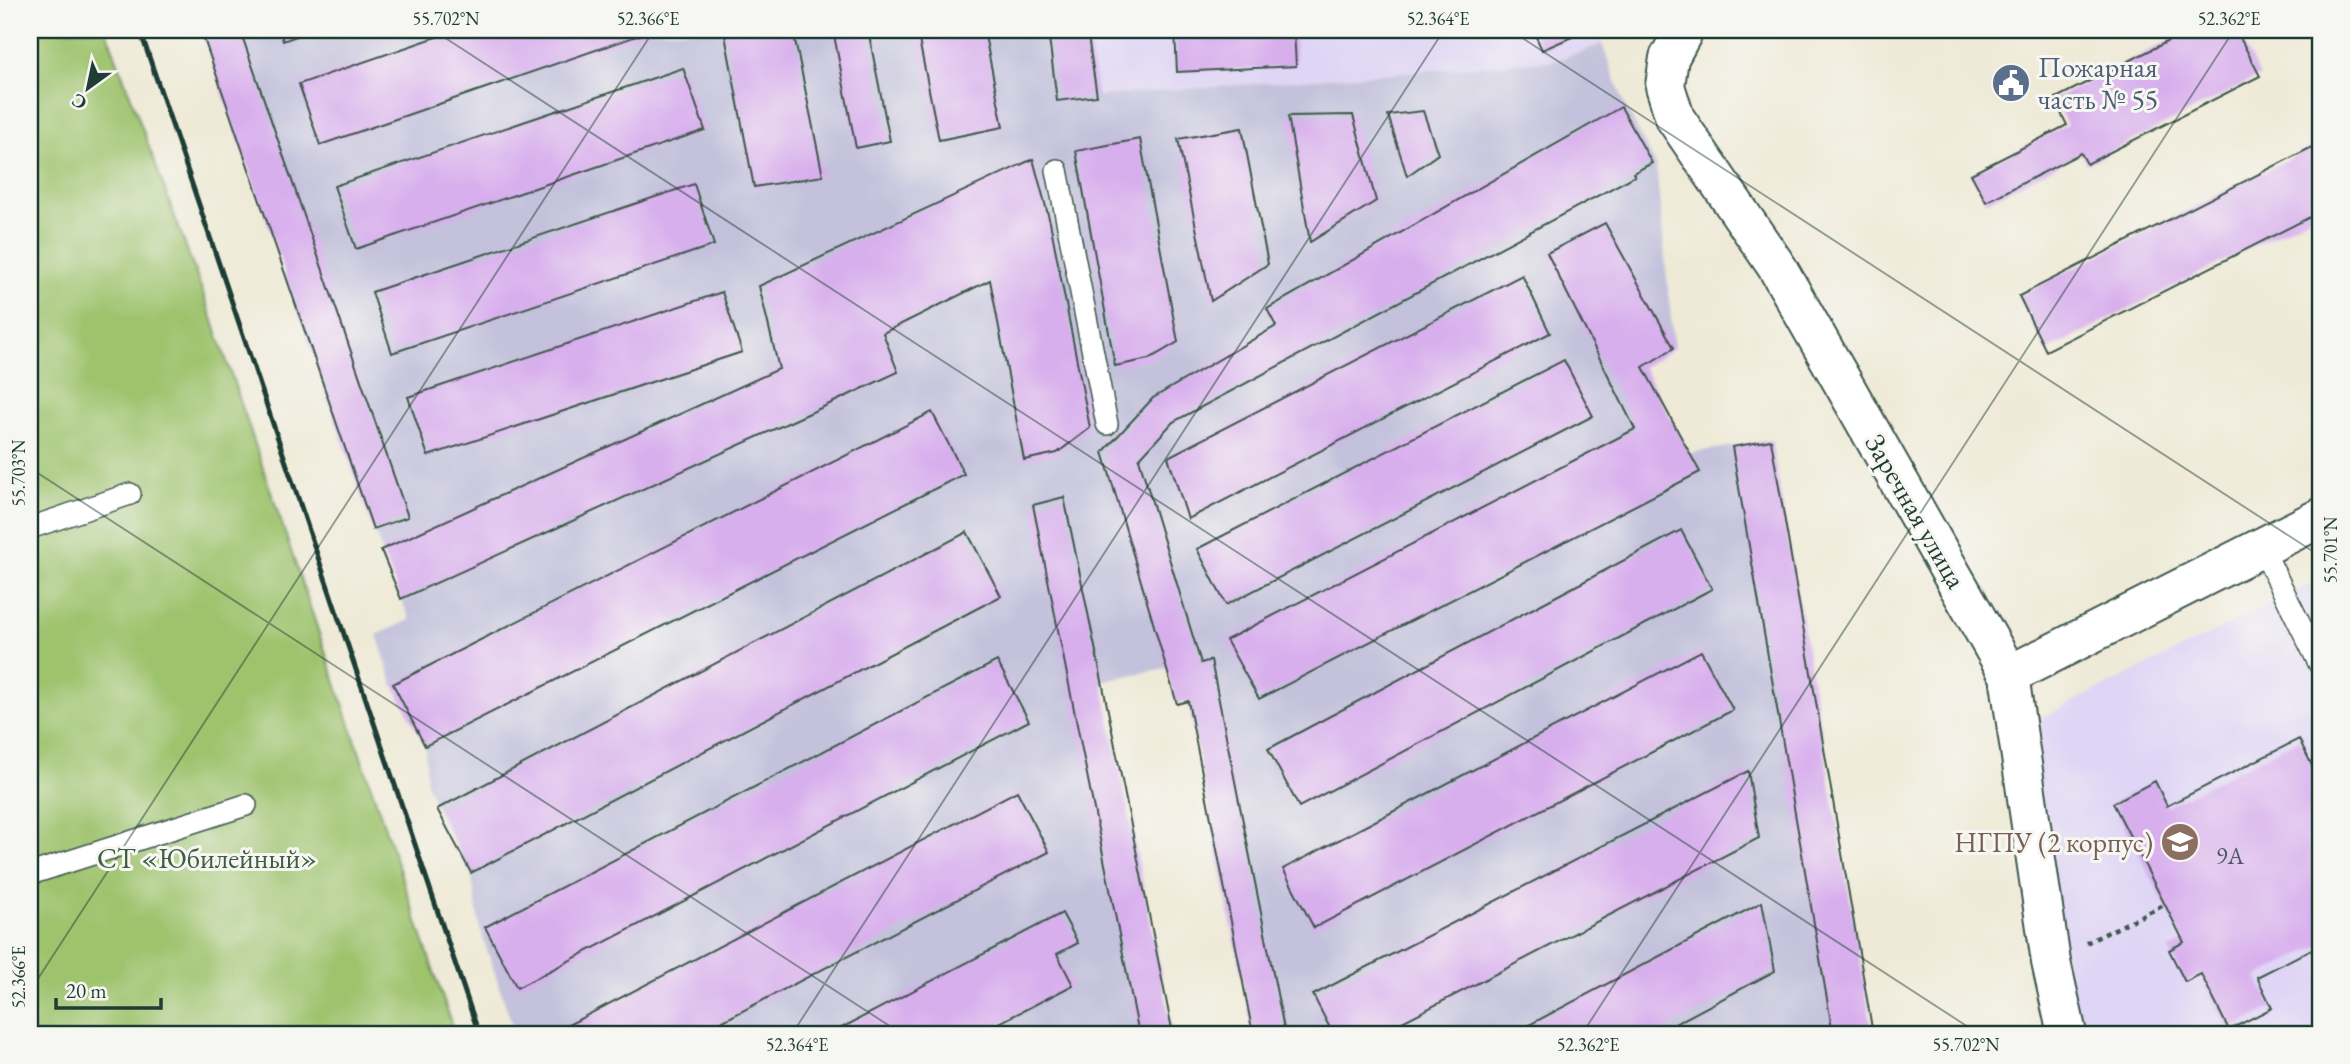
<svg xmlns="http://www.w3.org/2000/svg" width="2350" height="1064" viewBox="0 0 2350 1064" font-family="'EB Garamond',serif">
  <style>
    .built { fill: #dfd5f5 }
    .industrial { fill: #c3c1db }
    .green { fill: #9ec36d; stroke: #5e8050; stroke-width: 2 }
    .building { fill: #d8afed }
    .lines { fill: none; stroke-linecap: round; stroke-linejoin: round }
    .lane-casing { stroke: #3e574c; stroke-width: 24 }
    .street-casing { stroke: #3e574c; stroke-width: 42 }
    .path { stroke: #3e574c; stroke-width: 4.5; stroke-dasharray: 5 5; stroke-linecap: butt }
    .lane { stroke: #fff; stroke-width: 21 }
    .street { stroke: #fff; stroke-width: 38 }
    .rail { stroke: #1f3d34; stroke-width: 5 }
    .ticks { fill: none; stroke: #1f3d34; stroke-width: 2; stroke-opacity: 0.45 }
    .labels { text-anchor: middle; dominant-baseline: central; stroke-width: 6; stroke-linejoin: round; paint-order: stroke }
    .number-label { font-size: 24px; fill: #4d5a62 }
    .service-label { font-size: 28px; fill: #4e5e75; stroke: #f6f6f2; text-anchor: start }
    .street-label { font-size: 28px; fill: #1f3d34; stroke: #f6f6f2 }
    .education-label { font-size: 28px; fill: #785e54; stroke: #f6f6f2; text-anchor: end }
    .park-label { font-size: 28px; fill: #3f5e42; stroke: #f6f6f2 }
    .neatline { fill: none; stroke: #1f3d34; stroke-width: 2.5 }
    .ticks-label { font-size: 18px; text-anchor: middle; fill: #1f3d34 }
  </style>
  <rect width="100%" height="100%" fill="#f6f6f2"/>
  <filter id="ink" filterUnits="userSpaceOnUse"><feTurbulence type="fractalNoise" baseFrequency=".0143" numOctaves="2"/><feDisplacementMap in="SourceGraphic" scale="14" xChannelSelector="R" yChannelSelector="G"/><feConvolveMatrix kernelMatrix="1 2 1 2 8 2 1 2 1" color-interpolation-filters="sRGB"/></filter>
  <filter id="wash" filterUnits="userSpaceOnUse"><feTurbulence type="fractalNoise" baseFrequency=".00686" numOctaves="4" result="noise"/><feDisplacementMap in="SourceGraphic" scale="28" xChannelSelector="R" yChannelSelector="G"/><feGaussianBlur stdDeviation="1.57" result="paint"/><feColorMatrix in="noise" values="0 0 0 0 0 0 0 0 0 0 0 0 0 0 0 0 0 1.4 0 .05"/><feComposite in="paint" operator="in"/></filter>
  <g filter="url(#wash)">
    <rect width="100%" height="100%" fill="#efead7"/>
    <!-- built -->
    <g class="built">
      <path d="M 1087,30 L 1606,30 L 1602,44 L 1557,60 L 1097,96 Z"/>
      <path d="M 2320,580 L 2320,1034 L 2078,1034 L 2016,730 Z"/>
    </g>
    <!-- industrial -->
    <path class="industrial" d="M 201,30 L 1087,30 L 1098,96 L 1557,60 L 1602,44 L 1625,105 L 1656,166 L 1674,348 L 1643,367 L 1690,453 L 1771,440 L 1873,1034 L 1253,1034 L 1188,702 L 1177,704 L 1166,668 L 1102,681 L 1173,1034 L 515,1034 L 480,929 L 471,873 L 437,809 L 427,785 L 425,746 L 393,684 L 377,635 L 410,620 L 373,529 Z"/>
    <!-- green -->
    <path class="green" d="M 30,30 L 106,30 L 211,315 L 455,1034 L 30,1034 Z"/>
    <g id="blocks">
      <!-- building -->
      <g class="building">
        <path d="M 201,30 L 240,30 L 408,517 L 373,529 Z"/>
        <path d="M 280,30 L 313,30 L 283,41 Z"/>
        <path d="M 457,30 L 654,30 L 320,145 L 299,84 Z"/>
        <path d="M 724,30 L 793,30 L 823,176 L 754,187 Z"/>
        <path d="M 833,30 L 868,30 L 890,141 L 856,148 Z"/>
        <path d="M 917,30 L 984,30 L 1003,127 L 939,140 Z"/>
        <path d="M 1048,30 L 1087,30 L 1097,96 L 1057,101 Z"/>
        <path d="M 1175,30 L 1294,30 L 1296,66 L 1177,72 Z"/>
        <path d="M 1533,30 L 1588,30 L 1542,50 Z"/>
        <path d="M 2190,30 L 2236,30 L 2260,76 L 2087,164 L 2081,153 L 1986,202 L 1971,174 L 2067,125 L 2054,99 Z"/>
        <path d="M 683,68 L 705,130 L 356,249 L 334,186 Z"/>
        <path d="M 1621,107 L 1652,163 L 1633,173 L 1635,176 L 1173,422 L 1139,459 L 1201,663 L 1211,660 L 1285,1034 L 1253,1034 L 1188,701 L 1177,704 L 1103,452 L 1153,398 L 1276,326 L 1267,309 Z"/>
        <path d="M 1423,111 L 1438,154 L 1407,176 L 1388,115 Z"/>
        <path d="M 1353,115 L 1376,201 L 1310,242 L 1288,116 Z"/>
        <path d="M 1242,128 L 1268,264 L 1211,301 L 1178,139 Z"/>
        <path d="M 1140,139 L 1178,342 L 1149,359 L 1115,366 L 1076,151 Z"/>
        <path d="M 2320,143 L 2320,212 L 2046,351 L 2019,296 Z"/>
        <path d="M 1033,159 L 1050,222 L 1090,428 L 1057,453 L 1024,460 L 990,280 L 883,333 L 898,372 L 823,407 L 401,599 L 381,550 L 779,369 L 759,286 Z"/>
        <path d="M 694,184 L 714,245 L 392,353 L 372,292 Z"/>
        <path d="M 1605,223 L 1674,348 L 1643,367 L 1700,472 L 1259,699 L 1226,640 L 1635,429 L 1547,253 Z"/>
        <path d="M 1522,275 L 1550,333 L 1188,519 L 1168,457 Z"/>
        <path d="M 722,292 L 742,352 L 428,456 L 408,397 Z"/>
        <path d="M 1564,360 L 1593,416 L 1226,605 L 1197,549 Z"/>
        <path d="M 932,412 L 964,474 L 425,746 L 393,684 Z"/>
        <path d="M 1771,440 L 1873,1034 L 1833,1034 L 1732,447 Z"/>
        <path d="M 1064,497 L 1102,681 L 1173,1034 L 1139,1034 L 1033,505 Z"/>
        <path d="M 1681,530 L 1712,589 L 1299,807 L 1268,749 Z"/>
        <path d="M 967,532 L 1001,596 L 471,873 L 437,809 Z"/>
        <path d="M 1701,651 L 1733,710 L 1314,928 L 1283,869 Z"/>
        <path d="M 997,661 L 1029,721 L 517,988 L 485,927 Z"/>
        <path d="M 2299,739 L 2320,782 L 2320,945 L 2257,977 L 2272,1008 L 2229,1030 L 2201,974 L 2185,982 L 2169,950 L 2184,942 L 2113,803 L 2155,781 L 2167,806 Z"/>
        <path d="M 1748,771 L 1759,838 L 1379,1034 L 1333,1034 L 1313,995 Z"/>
        <path d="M 1017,791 L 1049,852 L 698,1034 L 551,1034 Z"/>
        <path d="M 1762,902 L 1775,971 L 1656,1034 L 1512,1034 Z"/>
        <path d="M 1062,913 L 1078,943 L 1057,954 L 1073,985 L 978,1034 L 830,1034 Z"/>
      </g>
    </g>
  </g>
  <g filter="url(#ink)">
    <use href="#blocks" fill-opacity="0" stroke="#3e574c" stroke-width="2"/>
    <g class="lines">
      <defs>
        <g id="lane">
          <path d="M 1057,170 L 1107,424"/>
          <path d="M 30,528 L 130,494"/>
          <path d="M 2262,548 L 2320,665"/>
          <path d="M 30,874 L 246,805"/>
        </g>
        <g id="street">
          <path d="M 1684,30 L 1669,58 L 1665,86 L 1675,118 L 1777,267 L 2009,675 L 2051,962 L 2067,1034"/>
          <path d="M 2009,675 L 2320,518"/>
        </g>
      </defs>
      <!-- lane casing -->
      <use href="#lane" class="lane-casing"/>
      <!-- street casing -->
      <use href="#street" class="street-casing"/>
      <!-- path -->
      <path class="path" d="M 2086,943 L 2164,905"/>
      <!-- lane -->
      <use href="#lane" class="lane"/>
      <!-- street -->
      <use href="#street" class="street"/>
      <!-- rail -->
      <path class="rail" d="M 140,30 L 479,1034"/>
    </g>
  </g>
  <!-- ticks -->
  <path class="ticks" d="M 433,30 L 1979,1034M 1510,30 L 2320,556M 30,468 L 902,1034M 30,991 L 654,30M 792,1034 L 1444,30M 1582,1034 L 2234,30"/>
  <!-- icons -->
  <defs>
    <symbol id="civic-disc" viewBox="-11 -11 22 22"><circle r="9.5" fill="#5c6f8a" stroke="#f6f6f2"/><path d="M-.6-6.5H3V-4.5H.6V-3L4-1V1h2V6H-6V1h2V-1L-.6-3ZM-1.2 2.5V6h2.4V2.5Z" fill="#fff"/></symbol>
    <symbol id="university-disc" viewBox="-11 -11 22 22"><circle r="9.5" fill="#8d6e63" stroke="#f6f6f2"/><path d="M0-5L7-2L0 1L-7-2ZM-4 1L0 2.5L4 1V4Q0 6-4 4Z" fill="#fff"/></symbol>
  </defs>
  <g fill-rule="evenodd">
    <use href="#civic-disc" x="1989" y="61" width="44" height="44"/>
    <use href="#university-disc" x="2158" y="820" width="44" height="44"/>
  </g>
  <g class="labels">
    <!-- number labels -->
    <g class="number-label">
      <text x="2230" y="855">9А</text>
    </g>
    <!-- service labels -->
    <g class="service-label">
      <text x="2038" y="67">Пожарная<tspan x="2038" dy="32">часть № 55</tspan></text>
    </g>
    <!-- street labels -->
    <g class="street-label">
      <text transform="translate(1916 511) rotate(60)">Заречная улица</text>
    </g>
    <!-- education labels -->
    <g class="education-label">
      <text x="2153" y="842">НГПУ (2 корпус)</text>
    </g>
    <!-- park labels -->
    <g class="park-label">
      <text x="207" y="858">СТ «Юбилейный»</text>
    </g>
  </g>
  <!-- margin -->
  <rect width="2350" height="1064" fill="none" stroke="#f6f6f2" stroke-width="77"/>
  <!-- north arrow -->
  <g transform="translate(88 88) rotate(213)" stroke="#f6f6f2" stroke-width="5" paint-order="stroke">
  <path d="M0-5L12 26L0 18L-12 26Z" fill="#1f3d34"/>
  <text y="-10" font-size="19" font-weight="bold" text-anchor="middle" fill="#1f3d34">С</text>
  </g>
  <!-- scale -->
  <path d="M56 998v10h105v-10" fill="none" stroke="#1f3d34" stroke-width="3.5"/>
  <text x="66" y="998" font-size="21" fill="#1f3d34" stroke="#f6f6f2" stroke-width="5" paint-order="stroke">20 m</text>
  <rect x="38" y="38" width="2274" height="988" class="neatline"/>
  <g class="ticks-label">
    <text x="446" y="25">55.702°N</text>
    <text x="648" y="25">52.366°E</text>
    <text x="1438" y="25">52.364°E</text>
    <text x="2229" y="25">52.362°E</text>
    <text transform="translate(19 473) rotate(-90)" y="6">55.703°N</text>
    <text transform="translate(2331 550) rotate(-90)" y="6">55.701°N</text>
    <text transform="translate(19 977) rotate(-90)" y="6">52.366°E</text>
    <text x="797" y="1051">52.364°E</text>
    <text x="1588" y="1051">52.362°E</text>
    <text x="1966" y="1051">55.702°N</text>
  </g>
</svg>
